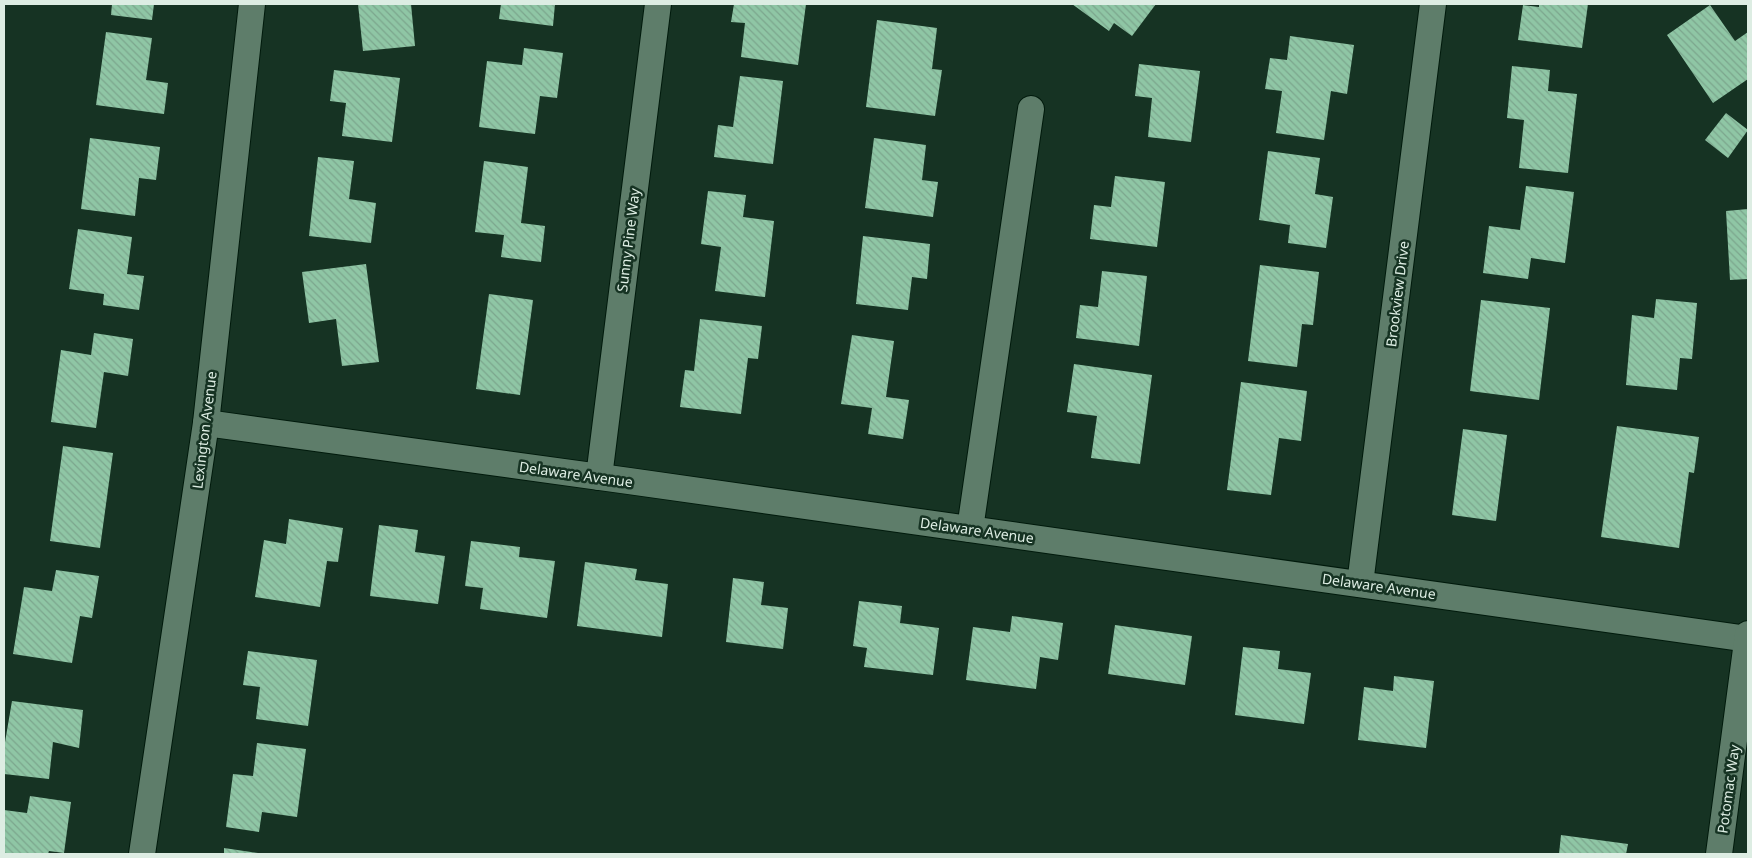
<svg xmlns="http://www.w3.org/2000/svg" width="1752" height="858" viewBox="0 0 1752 858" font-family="'Noto Sans',sans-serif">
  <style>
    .building { fill: url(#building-back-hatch) }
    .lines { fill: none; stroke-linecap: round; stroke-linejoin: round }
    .street-casing { stroke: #001a0c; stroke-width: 28 }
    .street { stroke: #5e7d6a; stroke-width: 26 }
    .labels { text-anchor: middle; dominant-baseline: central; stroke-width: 5; stroke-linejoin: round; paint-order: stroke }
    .street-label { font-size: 14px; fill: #ddede3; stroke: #163323 }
  </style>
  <defs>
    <pattern id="building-back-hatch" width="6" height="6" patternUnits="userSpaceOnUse" patternTransform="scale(1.25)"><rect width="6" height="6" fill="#8fc6a5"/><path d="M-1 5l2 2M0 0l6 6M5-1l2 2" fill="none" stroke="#7ca68d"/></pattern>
  </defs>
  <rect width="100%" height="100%" fill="#163323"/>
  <!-- building -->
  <g class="building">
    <path d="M 112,4 L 154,4 L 152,20 L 111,15 Z"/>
    <path d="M 358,4 L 411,4 L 415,46 L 363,51 Z"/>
    <path d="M 501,4 L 555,4 L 553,26 L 499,19 Z"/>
    <path d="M 734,4 L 806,4 L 798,65 L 741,57 L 745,23 L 731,22 Z"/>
    <path d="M 1072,4 L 1156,4 L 1132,36 L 1114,23 L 1109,31 Z"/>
    <path d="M 1539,4 L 1588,4 L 1582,48 L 1518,40 L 1523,5 L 1539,7 Z"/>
    <path d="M 1710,5 L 1735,41 L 1748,32 L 1748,79 L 1713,103 L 1667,35 Z"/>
    <path d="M 877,20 L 937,28 L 932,69 L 942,70 L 935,116 L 866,107 Z"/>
    <path d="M 106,32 L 152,38 L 146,80 L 168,83 L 164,114 L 96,105 Z"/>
    <path d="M 1290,36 L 1354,45 L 1347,94 L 1331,91 L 1324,140 L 1276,133 L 1282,91 L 1265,89 L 1270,58 L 1287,60 Z"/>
    <path d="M 524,48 L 563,53 L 557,98 L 540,96 L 535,134 L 479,127 L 487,61 L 522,65 Z"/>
    <path d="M 1139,64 L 1200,71 L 1191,142 L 1148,137 L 1152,98 L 1135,96 Z"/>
    <path d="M 1512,66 L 1550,70 L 1548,91 L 1577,94 L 1568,173 L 1519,168 L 1524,120 L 1507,118 Z"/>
    <path d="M 334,70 L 400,78 L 392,142 L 342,136 L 346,103 L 330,101 Z"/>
    <path d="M 740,76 L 783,81 L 773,164 L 714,157 L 718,125 L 733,127 Z"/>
    <path d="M 1726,113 L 1748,130 L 1728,158 L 1705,140 Z"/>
    <path d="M 90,138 L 160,147 L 156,180 L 139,178 L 135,216 L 81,209 Z"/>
    <path d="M 874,138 L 926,145 L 922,180 L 938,182 L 933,217 L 865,208 Z"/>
    <path d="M 1268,151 L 1320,158 L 1315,194 L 1333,197 L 1326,248 L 1288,243 L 1290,225 L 1259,220 Z"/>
    <path d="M 318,157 L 354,161 L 349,199 L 376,203 L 371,243 L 309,236 Z"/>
    <path d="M 484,161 L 528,167 L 521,223 L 545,226 L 541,262 L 501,257 L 504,235 L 475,232 Z"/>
    <path d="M 1115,176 L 1165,182 L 1157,247 L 1090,239 L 1094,205 L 1111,207 Z"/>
    <path d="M 1526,186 L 1574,192 L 1565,263 L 1531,258 L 1528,279 L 1483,273 L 1489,226 L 1520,230 Z"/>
    <path d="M 708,191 L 746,195 L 743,217 L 774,221 L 765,297 L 715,291 L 721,247 L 701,244 Z"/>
    <path d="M 1748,209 L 1748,279 L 1730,280 L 1726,211 Z"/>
    <path d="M 78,229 L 132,237 L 127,274 L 144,276 L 139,310 L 103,305 L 104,294 L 69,289 Z"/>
    <path d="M 863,236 L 930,244 L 927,279 L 912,277 L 908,310 L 856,304 Z"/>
    <path d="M 366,264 L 379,362 L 342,366 L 336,319 L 309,323 L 302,272 Z"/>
    <path d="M 1260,265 L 1319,272 L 1313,325 L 1302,324 L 1297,367 L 1248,361 Z"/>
    <path d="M 1102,271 L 1147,276 L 1139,346 L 1076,338 L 1080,305 L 1098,307 Z"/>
    <path d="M 489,294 L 533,300 L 520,395 L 476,389 Z"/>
    <path d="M 1656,299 L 1697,303 L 1692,359 L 1680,358 L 1677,390 L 1626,385 L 1632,315 L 1654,318 Z"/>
    <path d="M 1481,300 L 1550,308 L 1539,400 L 1470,391 Z"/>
    <path d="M 700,319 L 762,326 L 758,359 L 748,358 L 741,414 L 680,407 L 685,370 L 694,371 Z"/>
    <path d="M 94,333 L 133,339 L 128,376 L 104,372 L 96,428 L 51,422 L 61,350 L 91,355 Z"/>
    <path d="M 852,335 L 894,341 L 886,397 L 909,400 L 903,439 L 868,434 L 872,408 L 841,404 Z"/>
    <path d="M 1074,364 L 1152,375 L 1140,464 L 1091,458 L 1097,416 L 1067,412 Z"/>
    <path d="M 1241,382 L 1307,391 L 1301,441 L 1279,438 L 1271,495 L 1227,490 Z"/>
    <path d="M 1617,426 L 1699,437 L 1694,473 L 1689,472 L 1679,548 L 1601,537 Z"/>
    <path d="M 1463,429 L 1507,435 L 1496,521 L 1452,515 Z"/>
    <path d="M 63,446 L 113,453 L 100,548 L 50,541 Z"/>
    <path d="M 289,519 L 343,528 L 338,562 L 327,561 L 320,607 L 255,597 L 264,540 L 286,544 Z"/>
    <path d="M 379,525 L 418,530 L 415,552 L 445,556 L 438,604 L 370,596 Z"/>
    <path d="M 471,541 L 520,547 L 519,557 L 555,561 L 547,618 L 480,609 L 483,588 L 465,586 Z"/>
    <path d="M 585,562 L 637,569 L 635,580 L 668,584 L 662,637 L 577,626 Z"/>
    <path d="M 56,570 L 99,576 L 92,618 L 80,616 L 72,663 L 13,654 L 24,587 L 52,591 Z"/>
    <path d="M 733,578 L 764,582 L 761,605 L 788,608 L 783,649 L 726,642 Z"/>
    <path d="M 859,601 L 902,606 L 900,623 L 939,628 L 933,675 L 864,667 L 867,648 L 853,646 Z"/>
    <path d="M 1012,616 L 1063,623 L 1058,660 L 1040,657 L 1036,689 L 966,680 L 973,627 L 1010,632 Z"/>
    <path d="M 1115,625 L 1192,636 L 1185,685 L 1108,674 Z"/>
    <path d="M 1243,647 L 1280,651 L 1278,669 L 1311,673 L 1304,724 L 1235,715 Z"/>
    <path d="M 248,651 L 317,660 L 308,726 L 256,719 L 260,687 L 243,685 Z"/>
    <path d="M 1394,676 L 1434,681 L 1426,748 L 1358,740 L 1364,687 L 1393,691 Z"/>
    <path d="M 12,701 L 83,710 L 79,748 L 53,742 L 49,779 L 4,774 L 4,748 Z"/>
    <path d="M 257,743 L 306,749 L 297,817 L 262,812 L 259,832 L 226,827 L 233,774 L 253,776 Z"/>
    <path d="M 30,796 L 71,802 L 64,853 L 49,851 L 48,854 L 4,854 L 4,810 L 27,813 Z"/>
    <path d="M 1561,835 L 1628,844 L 1626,854 L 1559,854 Z"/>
    <path d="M 224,848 L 258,853 L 258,854 L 224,854 Z"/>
  </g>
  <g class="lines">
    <defs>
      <g id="street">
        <path d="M 206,423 L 629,481 L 1748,639"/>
        <path d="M 599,477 L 658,4"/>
        <path d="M 970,529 L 1031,109"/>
        <path d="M 1360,584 L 1433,4"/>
        <path d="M 142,854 L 206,423 L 252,4"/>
        <path d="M 1719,854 L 1748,634"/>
      </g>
    </defs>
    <!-- street casing -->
    <use href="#street" class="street-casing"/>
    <!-- street -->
    <use href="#street" class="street"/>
  </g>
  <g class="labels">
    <!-- street labels -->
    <g class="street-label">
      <text transform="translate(628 240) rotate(-83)">Sunny Pine Way</text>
      <text transform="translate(1397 294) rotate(-83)">Brookview Drive</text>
      <text transform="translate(204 430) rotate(-83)">Lexington Avenue</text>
      <text transform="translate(576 474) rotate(8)">Delaware Avenue</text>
      <text transform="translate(977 530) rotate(8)">Delaware Avenue</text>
      <text transform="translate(1379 586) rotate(8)">Delaware Avenue</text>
      <text transform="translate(1728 789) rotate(-82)">Potomac Way</text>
    </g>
  </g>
  <!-- border -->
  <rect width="1752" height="858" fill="none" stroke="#ddede3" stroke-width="10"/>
</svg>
